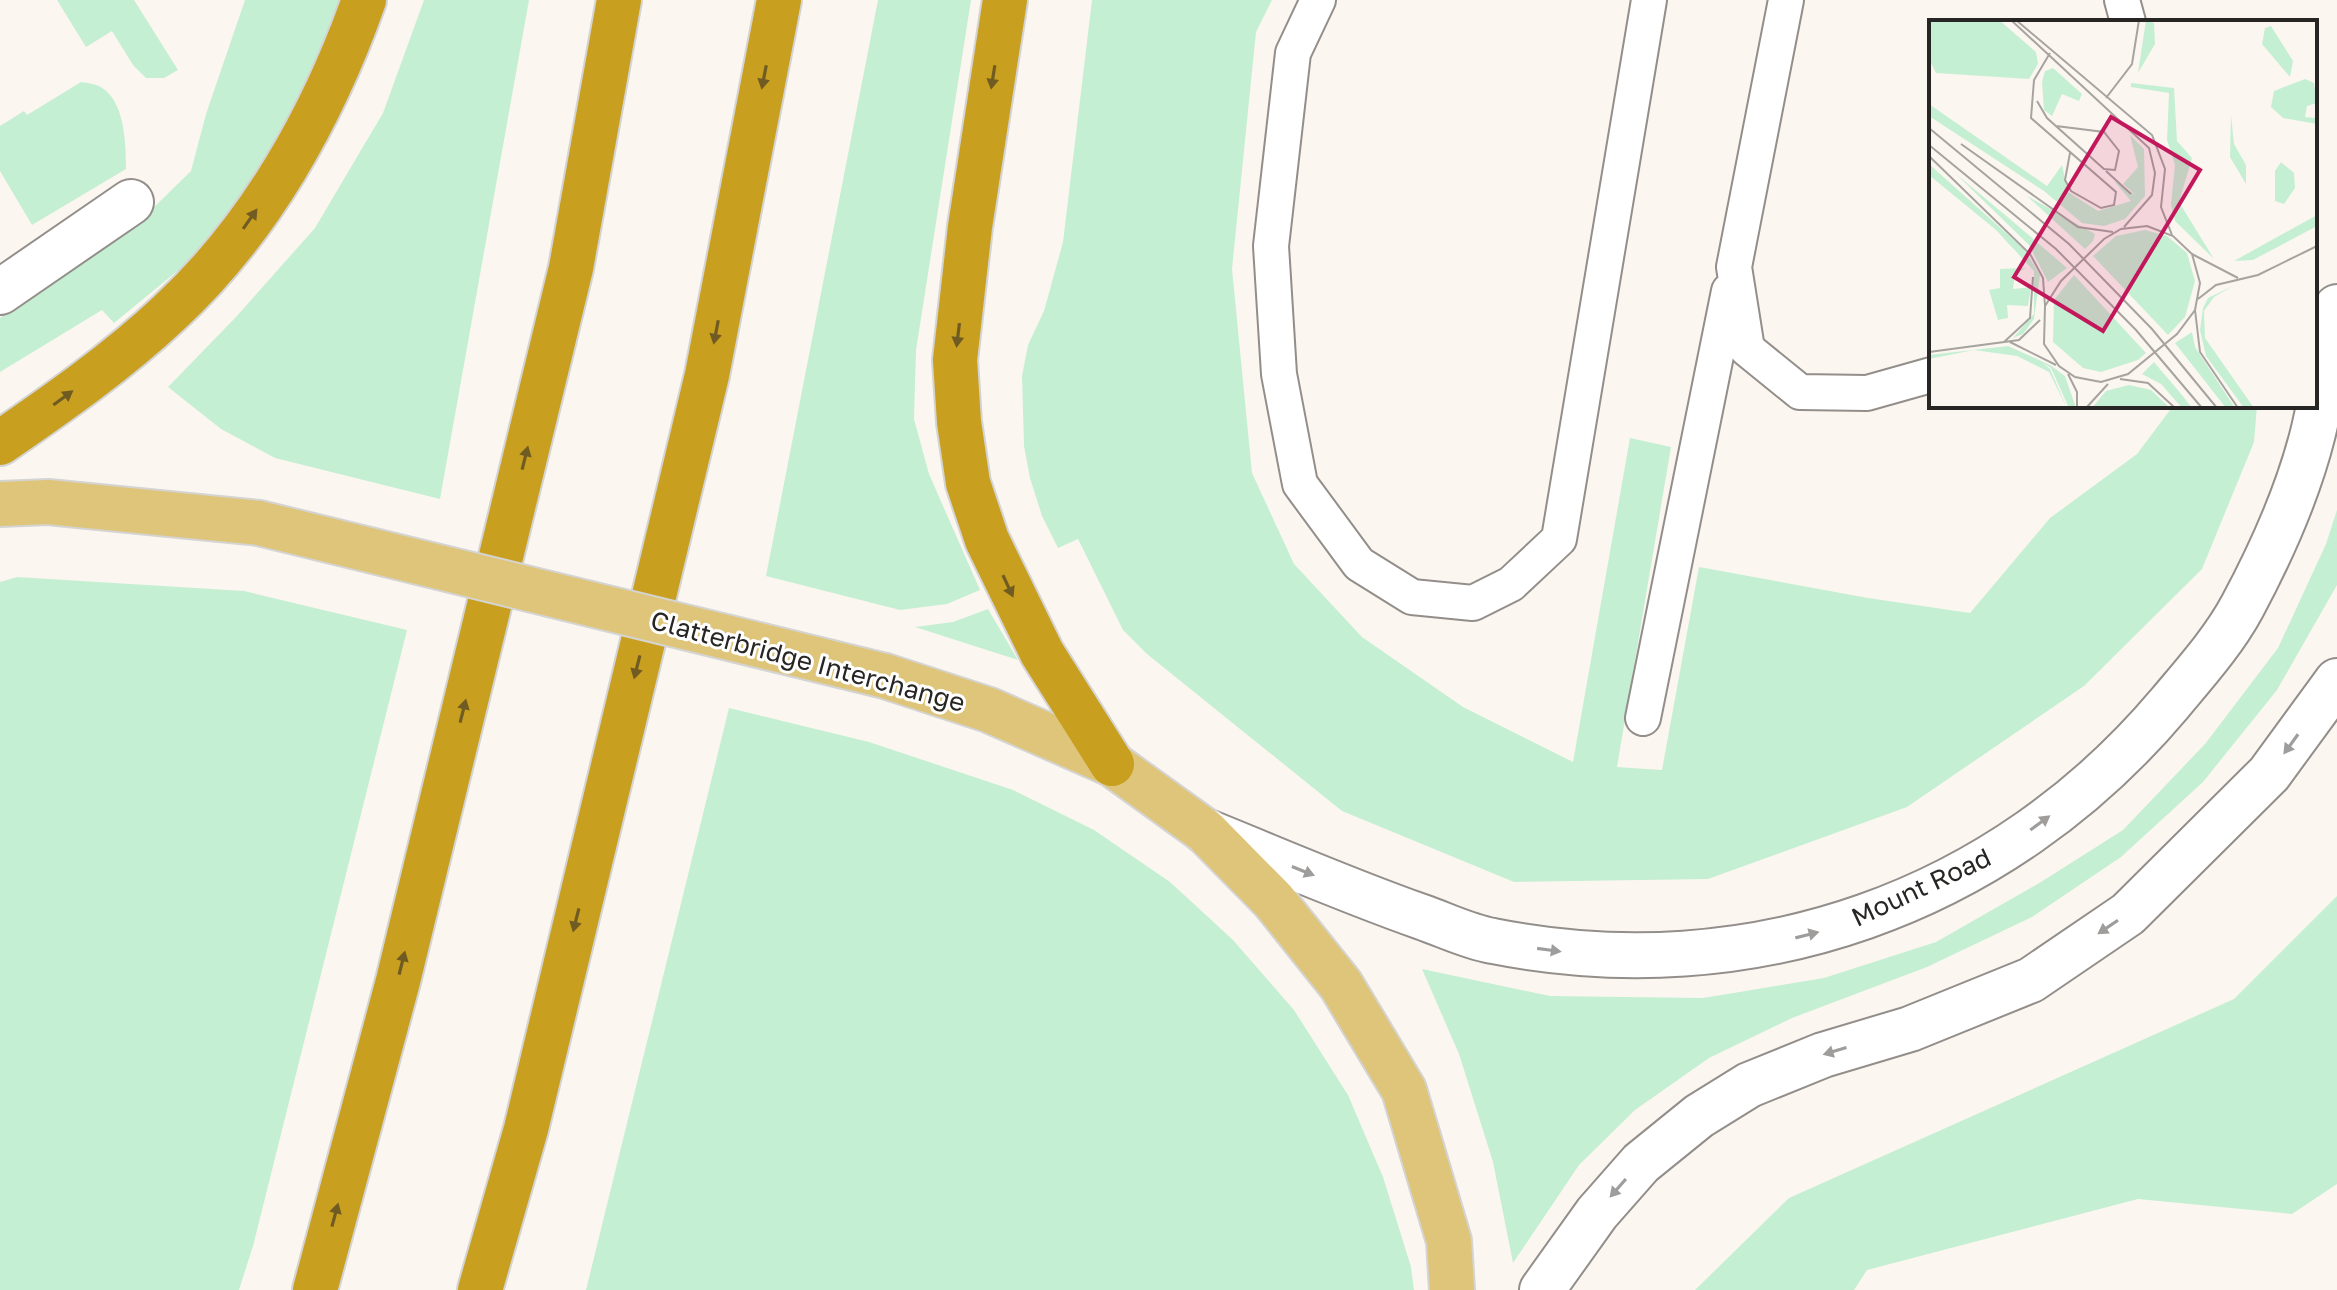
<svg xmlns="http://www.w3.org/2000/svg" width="2337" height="1290" viewBox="0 0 2337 1290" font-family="'Golos Text',sans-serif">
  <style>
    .green { fill: #c5efd3 }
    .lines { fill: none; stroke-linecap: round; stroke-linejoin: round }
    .service-casing { stroke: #938e8a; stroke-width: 38 }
    .minor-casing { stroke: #938e8a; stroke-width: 48 }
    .secondary-casing { stroke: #938e8a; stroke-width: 48 }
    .primary-casing { stroke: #d4d4d3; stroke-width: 48 }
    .motorway-casing { stroke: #d4d4d3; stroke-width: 48 }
    .service { stroke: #fff; stroke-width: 34 }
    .minor { stroke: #fff; stroke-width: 44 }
    .secondary { stroke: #fff; stroke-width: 44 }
    .primary { stroke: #dfc579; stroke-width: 44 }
    .motorway { stroke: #c99f1f; stroke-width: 44 }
    .primary-bridge-casing { stroke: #d4d4d3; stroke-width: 48; stroke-linecap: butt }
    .primary-bridge { stroke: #dfc579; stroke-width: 44 }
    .oneway { fill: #705c22 }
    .oneway2 { fill: #9e9d9c }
    .labels { text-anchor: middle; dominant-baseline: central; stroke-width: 6; stroke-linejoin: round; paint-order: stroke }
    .street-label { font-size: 26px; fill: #282624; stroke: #fff }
    .inset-road { fill: none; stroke: #a7a39f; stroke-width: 2 }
    .view { fill: #c2185b; fill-opacity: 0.15; stroke: #c2185b; stroke-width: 4 }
    .inset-edge { fill: none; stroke: #282624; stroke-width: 4 }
  </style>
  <rect width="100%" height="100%" fill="#fcf6f1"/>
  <!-- green -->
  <g class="green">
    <path d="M 57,0 L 134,0 L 178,70 L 164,78 L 146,78 L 133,65 L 112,31 L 86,47 Z"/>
    <path d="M 245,0 L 342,0 L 274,152 L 192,259 L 114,323 L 102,310 L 0,372 L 0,318 L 149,212 L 191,171 L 206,114 Z"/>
    <path d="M 424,0 L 529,0 L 440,499 L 275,458 L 221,429 L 168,387 L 236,317 L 315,228 L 383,113 Z"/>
    <path d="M 878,0 L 971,0 L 916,350 L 914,419 L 929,474 L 980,590 L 947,604 L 900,610 L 766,576 Z"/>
    <path d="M 1092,0 L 1272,0 L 1256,32 L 1232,269 L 1252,473 L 1294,564 L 1362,637 L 1463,707 L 1573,762 L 1630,438 L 1671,447 L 1617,767 L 1662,770 L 1699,567 L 1868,598 L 1970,613 L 2050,518 L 2137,454 L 2173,406 L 2257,406 L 2254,442 L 2202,569 L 2084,686 L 1907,807 L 1708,879 L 1514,882 L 1342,811 L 1147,654 L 1123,630 L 1078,539 L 1058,548 L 1042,516 L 1030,478 L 1024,446 L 1022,376 L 1028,345 L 1044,311 L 1063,242 Z"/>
    <path d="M 81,82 C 89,83 98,84 105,90 C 125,106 126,145 126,169 L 32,225 L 0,171 L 0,126 L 24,111 L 27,115 Z"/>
    <path d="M 2337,510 L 2337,585 L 2277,690 L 2203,782 L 2121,857 L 2032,917 L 1927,967 L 1792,1018 L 1709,1058 L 1635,1110 L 1579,1165 L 1513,1263 L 1493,1162 L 1459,1054 L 1422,969 L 1550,996 L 1703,998 L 1824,978 L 1936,942 L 2041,882 L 2123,830 L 2205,744 L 2278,648 L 2326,544 Z"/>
    <path d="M 17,577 L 244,591 L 407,630 L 253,1246 L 239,1290 L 0,1290 L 0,582 Z"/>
    <path d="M 988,609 L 1018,660 L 915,627 L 953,622 Z"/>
    <path d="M 729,708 L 869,742 L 1013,790 L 1094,830 L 1170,882 L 1233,940 L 1294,1010 L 1348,1095 L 1383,1177 L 1411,1267 L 1414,1290 L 586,1290 Z"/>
    <path d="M 2337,896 L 2337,1184 L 2292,1214 L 2138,1199 L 1867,1270 L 1854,1290 L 1695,1290 L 1789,1198 L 2234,999 Z"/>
  </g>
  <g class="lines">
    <defs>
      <g id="service">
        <path d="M 1318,0 L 1293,53 L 1271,246 L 1279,374 L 1300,484 L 1359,564 L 1412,597 L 1473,603 L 1511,584 L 1559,539 L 1649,0"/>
        <path d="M 1786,0 L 1734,267 L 1747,349 L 1800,392 L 1867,393 L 1931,375"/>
        <path d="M 2122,0 L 2128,22"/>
        <path d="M 1643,718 L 1729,291"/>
      </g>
      <path id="minor" d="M 0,292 L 131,202"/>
      <g id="secondary">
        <path d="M 1205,831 C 1277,860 1348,891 1422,917 C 1445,925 1469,937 1493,941 C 1751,992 2001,904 2170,703 C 2195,673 2223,642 2242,607 C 2271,553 2298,493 2313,433 C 2323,392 2329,349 2337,307"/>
        <path d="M 1542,1290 L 1597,1213 L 1641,1163 L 1699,1116 L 1749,1085 L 1823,1055 L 1910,1029 L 2031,980 L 2128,914 L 2269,774 L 2337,681"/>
      </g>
      <g id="primary">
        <path d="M 0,504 L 48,502 L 259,523"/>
        <path d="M 885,676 L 989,710 L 1112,764 L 1205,831 L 1274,901 L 1341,985 L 1404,1090 L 1449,1241 L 1452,1290"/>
      </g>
      <g id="motorway">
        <path d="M 1005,0 L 970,227 L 955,360 L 959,422 L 968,483 L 987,540 L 1042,653 L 1112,764"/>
        <path d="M 0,443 C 58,403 117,362 169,313 C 260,229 323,116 364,0"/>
        <path d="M 315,1290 L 398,981 L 571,268 L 619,0"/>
        <path d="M 480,1290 L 526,1129 L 707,375 L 779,0"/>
      </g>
    </defs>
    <!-- service casing -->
    <use href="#service" class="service-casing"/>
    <!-- minor casing -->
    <use href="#minor" class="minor-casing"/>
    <!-- secondary casing -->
    <use href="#secondary" class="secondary-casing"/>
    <!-- primary casing -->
    <use href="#primary" class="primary-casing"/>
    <!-- motorway casing -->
    <use href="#motorway" class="motorway-casing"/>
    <!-- service -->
    <use href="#service" class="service"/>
    <!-- minor -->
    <use href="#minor" class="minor"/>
    <!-- secondary -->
    <use href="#secondary" class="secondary"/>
    <!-- primary -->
    <use href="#primary" class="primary"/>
    <!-- motorway -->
    <use href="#motorway" class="motorway"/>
    <defs>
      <path id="primary-bridge" d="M 259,523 L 885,676"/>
    </defs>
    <!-- primary-bridge casing -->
    <use href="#primary-bridge" class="primary-bridge-casing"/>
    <!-- primary-bridge -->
    <use href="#primary-bridge" class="primary-bridge"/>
  </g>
  <!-- one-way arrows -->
  <defs><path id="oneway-solid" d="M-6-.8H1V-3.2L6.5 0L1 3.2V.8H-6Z" transform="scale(2)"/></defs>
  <g class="oneway">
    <use href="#oneway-solid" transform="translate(764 77) rotate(101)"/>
    <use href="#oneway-solid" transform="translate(993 77) rotate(99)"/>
    <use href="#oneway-solid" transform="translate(250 219) rotate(-55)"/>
    <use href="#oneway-solid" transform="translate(716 332) rotate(101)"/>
    <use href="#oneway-solid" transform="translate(958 335) rotate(97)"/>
    <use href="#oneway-solid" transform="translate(63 398) rotate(-36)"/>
    <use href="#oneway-solid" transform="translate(525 458) rotate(-76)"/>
    <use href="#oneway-solid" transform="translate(1008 586) rotate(65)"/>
    <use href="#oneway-solid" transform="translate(637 667) rotate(104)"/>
    <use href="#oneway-solid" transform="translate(463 711) rotate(-76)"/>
    <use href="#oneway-solid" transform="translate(576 920) rotate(104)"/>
    <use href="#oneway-solid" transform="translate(402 963) rotate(-76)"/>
    <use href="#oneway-solid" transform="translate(335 1215) rotate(-75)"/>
  </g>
  <g class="oneway2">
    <use href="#oneway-solid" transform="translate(2291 744) rotate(126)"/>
    <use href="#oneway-solid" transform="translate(2040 823) rotate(-36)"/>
    <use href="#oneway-solid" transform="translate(1303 871) rotate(22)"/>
    <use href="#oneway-solid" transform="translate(2108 927) rotate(146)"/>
    <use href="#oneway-solid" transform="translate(1807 935) rotate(-14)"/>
    <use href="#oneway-solid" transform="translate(1549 950) rotate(8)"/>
    <use href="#oneway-solid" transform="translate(1835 1051) rotate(163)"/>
    <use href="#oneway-solid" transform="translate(1618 1188) rotate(131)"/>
  </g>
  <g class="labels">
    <!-- street labels -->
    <g class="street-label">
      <text transform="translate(808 661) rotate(15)">Clatterbridge Interchange</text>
      <text transform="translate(1921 887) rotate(-25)">Mount Road</text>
    </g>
  </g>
  <!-- overview -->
  <g transform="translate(1929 20)">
    <rect width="388" height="388" fill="#fcf6f1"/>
    <path d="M 0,0 L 70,0 L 107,32 L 109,44 L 100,59 L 7,53 L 0,39 ZM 217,0 L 225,3 L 226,24 L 209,53 ZM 342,6 L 364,41 L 361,57 L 333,24 L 336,8 ZM 124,48 L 153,74 L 150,81 L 133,74 L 123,96 L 115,90 L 113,62 L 116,51 ZM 376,59 L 385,63 L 388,83 L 378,86 L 376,97 L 388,98 L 388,104 L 354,98 L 342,87 L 345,71 ZM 202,63 L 245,68 L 248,121 L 263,138 L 250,182 L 285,239 L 246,201 L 242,184 L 246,145 L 238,120 L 240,73 L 202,67 ZM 0,84 L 118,166 L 133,145 L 139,172 L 169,191 L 202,181 L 185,161 L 207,175 L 194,164 L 209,147 L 201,115 L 215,129 L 216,176 L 196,199 L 175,206 L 153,203 L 115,171 L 0,96 ZM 302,95 L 305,124 L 317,145 L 317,164 L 301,137 ZM 352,142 L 365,153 L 366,168 L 355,184 L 346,181 L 346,151 ZM 0,144 L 95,229 L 111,255 L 105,299 L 94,314 L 84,318 L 105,294 L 105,251 L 67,210 L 0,155 ZM 26,153 L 88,205 L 138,248 L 119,262 L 100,225 ZM 98,176 L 166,214 L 164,221 L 156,229 ZM 388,195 L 388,206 L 324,240 L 305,241 ZM 216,210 L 238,216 L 258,233 L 266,261 L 256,297 L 239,315 L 164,236 L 187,216 ZM 97,248 L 86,254 L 84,269 L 102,267 L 99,286 L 78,285 L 79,298 L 69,300 L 60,270 L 71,268 L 71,249 ZM 145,255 L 217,333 L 209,340 L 172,352 L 154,348 L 124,322 L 125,280 ZM 304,266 L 285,277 L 275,291 L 276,318 L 325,388 L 315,388 L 277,336 L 271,310 L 274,288 L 279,278 ZM 263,312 L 266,327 L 306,388 L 297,388 L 246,323 ZM 79,326 L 121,345 L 136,356 L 147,388 L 140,388 L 122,348 L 114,343 L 121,349 L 138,388 L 120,352 L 88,336 L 45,330 L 0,339 L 0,335 ZM 225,342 L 253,375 L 263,388 L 253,388 L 232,364 L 213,354 ZM 200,365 L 222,370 L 241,388 L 163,388 L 177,371 Z" fill="#c5efd3"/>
    <path class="inset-road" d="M 82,0 L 220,128 L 226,153 L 223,175 L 195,207M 87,0 L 223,115 L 236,149 L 232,187 L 243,215M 121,33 L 105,60 L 102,98 L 187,172 L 185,185 L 172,188 L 142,171 L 136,160 L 141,133M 177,78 L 203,44 L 210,0M 108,81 L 118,98 L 175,149 L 186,150 L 190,131 L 175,112 L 127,106M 0,108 L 140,224 L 223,309 L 288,388M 32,124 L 149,207 L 184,212M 0,125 L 127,229 L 207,310 L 273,388M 0,136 L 101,234 L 114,258 L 116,286M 177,151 L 202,174M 218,206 L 244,216 L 263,234 L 271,263 L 266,290 L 248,314 L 199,354 L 172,362 L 146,357 L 130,346 L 115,324 L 116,286 L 132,261 L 175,219 L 192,209 ZM 263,234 L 309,258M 269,279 L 287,265 L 329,255 L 388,226M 266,290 L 271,332 L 309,388M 75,322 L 101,298 L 104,257M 81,322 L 127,345M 0,332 L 90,320 L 111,300M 139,354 L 148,372 L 148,388M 191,359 L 219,363 L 246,388M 157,388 L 179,364"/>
    <path class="view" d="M 182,97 L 271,150 L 174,311 L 85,257 Z"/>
    <rect width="388" height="388" class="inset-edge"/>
  </g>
</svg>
